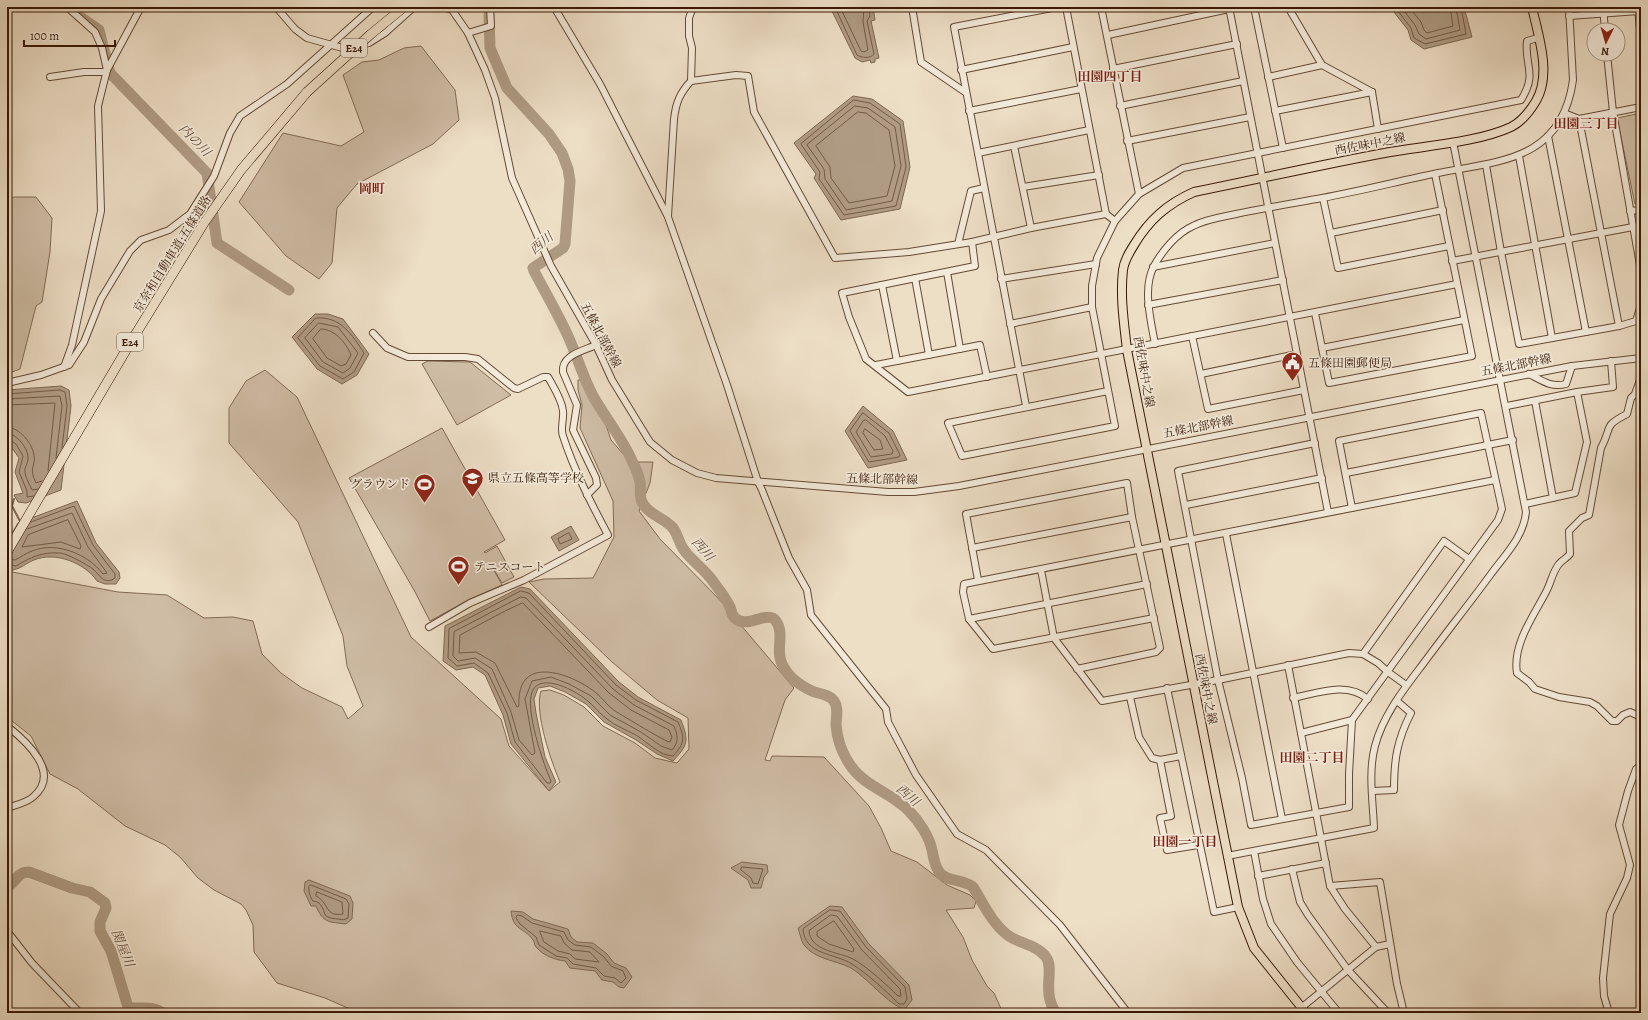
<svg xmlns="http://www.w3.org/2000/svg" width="1648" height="1020" viewBox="0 0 1648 1020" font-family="Alegreya,'Noto Serif JP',serif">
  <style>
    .green { fill: #cebca5; stroke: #836a55 }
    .water { fill: #af9b84; stroke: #7f6751 }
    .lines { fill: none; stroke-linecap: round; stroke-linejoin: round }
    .shore { stroke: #745a44; stroke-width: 1 }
    .stream { stroke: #7f6751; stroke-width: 2 }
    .river { stroke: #af9b84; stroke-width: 11 }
    .minor-casing { stroke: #654a35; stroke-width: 8 }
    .major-casing { stroke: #381805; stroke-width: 10 }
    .highway-casing { stroke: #381805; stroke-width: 10 }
    .minor { stroke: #f3eada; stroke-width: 6 }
    .major { stroke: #eddec6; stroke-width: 8 }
    .highway { stroke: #eddec6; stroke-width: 9 }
    .highway-bridge-casing { stroke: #381805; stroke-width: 10; stroke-linecap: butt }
    .highway-bridge { stroke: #eddec6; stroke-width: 9 }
    .labels { text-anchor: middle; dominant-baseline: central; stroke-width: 3.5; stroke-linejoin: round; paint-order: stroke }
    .shield { fill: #f3eada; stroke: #705745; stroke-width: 1 }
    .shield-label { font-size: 11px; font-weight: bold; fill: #381805 }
    .street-label { font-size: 12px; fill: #381805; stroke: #f3eada }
    .poi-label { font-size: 12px; fill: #381805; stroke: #f3eada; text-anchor: start }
    .neighbourhood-label { font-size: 13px; font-weight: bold; fill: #7a1f14; stroke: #f3eada }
    .water-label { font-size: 13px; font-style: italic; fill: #684c38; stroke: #f3eada }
  </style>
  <rect width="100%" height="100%" fill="#eddec6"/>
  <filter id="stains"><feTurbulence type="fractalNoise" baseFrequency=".005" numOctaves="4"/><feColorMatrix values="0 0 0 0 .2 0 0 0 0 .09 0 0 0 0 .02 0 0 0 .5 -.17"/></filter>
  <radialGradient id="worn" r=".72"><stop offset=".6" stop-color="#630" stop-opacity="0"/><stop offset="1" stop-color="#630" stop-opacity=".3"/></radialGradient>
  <!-- green -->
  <g class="green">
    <path d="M 421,46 L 455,90 L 459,120 L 433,144 L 357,184 L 337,208 L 332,263 L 319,279 L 286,256 L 239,202 L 283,133 L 341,146 L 364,132 L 343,75 L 362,62 L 379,60 L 404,48 Z"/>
    <path d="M 1641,113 L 1641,203 L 1635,204 L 1617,118 Z"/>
    <path d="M 14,197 L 36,197 L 52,218 L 50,252 L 42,302 L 36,306 L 20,369 L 7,374 L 7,199 Z"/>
    <path d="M 428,361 L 470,362 L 511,395 L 457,425 L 422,364 Z"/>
    <path d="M 265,370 L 297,397 L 411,637 L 501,719 L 509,746 L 549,791 L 560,782 C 551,761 534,712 541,691 L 550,690 L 564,695 L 584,707 L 603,726 L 635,743 L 655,758 L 677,763 L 689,749 L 688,718 L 657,700 L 612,662 L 529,582 L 544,579 L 593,578 L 614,537 L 613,501 L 580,428 L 582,405 L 578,390 L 578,380 L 586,379 L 596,395 L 611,440 L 630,462 L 653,462 L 650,483 L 639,511 L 660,539 L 718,598 L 794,688 L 785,700 L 765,760 L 770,761 L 772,756 L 824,757 L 869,806 L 881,828 L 891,851 L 917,862 L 947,885 L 970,895 L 976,901 L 974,908 L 946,910 L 963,937 L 972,960 L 987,986 L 994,993 L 1003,1013 L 359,1013 L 325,998 L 277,983 L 254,952 L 253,925 L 246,910 L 241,904 L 214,890 L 198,878 L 180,857 L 165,845 L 125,826 L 78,789 L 50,774 L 31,736 L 7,717 L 7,571 L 118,592 L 167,595 L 204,618 L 233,617 L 253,621 L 262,654 L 281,673 L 302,688 L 342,707 L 348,719 L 363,706 L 347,666 L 343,636 L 298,522 L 229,443 L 229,408 L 246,381 Z"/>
    <path d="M 442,428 L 505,540 L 484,552 L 485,553 L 497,546 L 514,577 L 502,583 L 490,563 L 502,585 L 470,599 L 430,621 L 414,590 L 349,478 Z"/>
  </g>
  <!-- water -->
  <g class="water">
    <path d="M 833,7 L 873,7 L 875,20 L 871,21 L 879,58 L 875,59 L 875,62 L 871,63 L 870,60 L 862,62 L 855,58 L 831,9 Z"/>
    <path d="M 1390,7 L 1464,7 L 1472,37 L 1424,49 L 1411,40 L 1408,30 Z"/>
    <path d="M 853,96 L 872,99 L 903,121 L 910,167 L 900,209 L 841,220 L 814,178 L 816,174 L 794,143 Z"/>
    <path d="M 315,314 L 328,314 L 343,319 L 369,354 L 357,375 L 342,384 L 317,369 L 292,337 Z"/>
    <path d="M 61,386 L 69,390 L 71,406 L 61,490 L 26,503 L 18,502 L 14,495 L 23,493 L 15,472 L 19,458 L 7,441 L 7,390 Z"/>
    <path d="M 863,406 L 893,431 L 907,460 L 868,468 L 845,431 Z"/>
    <path d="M 77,501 L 96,543 L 119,572 L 120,578 L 116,584 L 105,584 L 97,581 C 85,563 55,551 34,560 C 26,563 21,569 12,570 L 7,566 L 7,541 L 18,523 Z"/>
    <path d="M 571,526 L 579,540 L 559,551 L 551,537 Z"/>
    <path d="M 521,587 L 530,589 L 619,682 L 638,697 L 681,720 C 689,741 688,745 673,761 L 657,754 L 636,740 L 604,722 L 586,704 L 565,692 L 550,686 L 538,688 L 534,699 L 536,713 L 545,757 L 556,782 L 549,791 L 511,744 L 503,715 L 485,675 L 473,667 L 456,670 L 443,661 L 445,626 Z"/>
    <path d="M 742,862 L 767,865 L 768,872 L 764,877 L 761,888 L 751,888 L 748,880 L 731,868 Z"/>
    <path d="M 309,880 L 350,896 L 353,903 L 352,919 L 346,924 C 329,922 323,923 316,906 L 311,906 L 304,891 L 305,882 Z"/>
    <path d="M 830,906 L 842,907 L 869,944 L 909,985 L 912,1000 L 905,1009 C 890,1007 865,975 849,967 C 834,960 815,959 804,945 C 801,941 800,933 798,928 Z"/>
    <path d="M 511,911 L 523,912 L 533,919 L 568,929 L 571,937 L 577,942 L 593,943 L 607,954 L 614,963 L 626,968 L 632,977 L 624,988 L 619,987 L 613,982 L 602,980 L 595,971 L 570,968 L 565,961 C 556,960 544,956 537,948 C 534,946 535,942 533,940 C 524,927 513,931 511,911 Z"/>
  </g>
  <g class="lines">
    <!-- shore -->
    <g class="shore">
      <path d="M 835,7 L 857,55 C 862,58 870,59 874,54 L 867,21 L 870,16 L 869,7"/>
      <path d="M 840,7 L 861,51 L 864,52 L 868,50 L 863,22 L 864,7"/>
      <path d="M 1395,7 L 1411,28 L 1414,38 L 1425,44 L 1466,34 L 1461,7"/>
      <path d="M 1401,7 L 1415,25 L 1419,34 L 1426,39 L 1460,30 L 1456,7"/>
      <path d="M 1409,7 L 1421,22 L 1424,30 L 1427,33 L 1453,26 L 1450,7"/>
      <path d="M 854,100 L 870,103 L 900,124 L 906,167 L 896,206 L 844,215 L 819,179 L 820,172 L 801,144 Z"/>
      <path d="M 855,106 L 868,108 L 895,127 L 901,166 L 892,201 L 846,210 L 825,179 L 824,169 L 807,145 Z"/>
      <path d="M 858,112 L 866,113 L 889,130 L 895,166 L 887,196 L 849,203 L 831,178 L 830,167 L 816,146 Z"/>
      <path d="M 316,318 C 341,316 352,335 364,353 L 354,372 L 343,379 L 320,366 L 298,338 Z"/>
      <path d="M 319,323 L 338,327 L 358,353 L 350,368 L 343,373 L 323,362 L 305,338 Z"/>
      <path d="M 321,329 C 335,329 346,343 351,355 L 346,364 L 341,366 L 327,358 L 313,339 Z"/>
      <path d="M 7,394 L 60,390 L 65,392 L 67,406 L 62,448"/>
      <path d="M 7,399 L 60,396 L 62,406 L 56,458"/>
      <path d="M 7,405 L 55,403 L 48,471"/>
      <path d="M 863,413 L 889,433 L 900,455 L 899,457 L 869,462 L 850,431 Z"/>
      <path d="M 866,420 L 885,436 L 893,451 L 892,454 L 871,457 L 856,432 L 863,421 Z"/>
      <path d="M 7,427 C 20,428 32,443 34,455 C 36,468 28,466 36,483 L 42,481"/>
      <path d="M 865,429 L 880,440 L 883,449 L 874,450 L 863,433 Z"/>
      <path d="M 7,433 C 17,434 29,449 28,459 C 28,463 24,468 25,472 C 25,477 30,485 32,490 L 38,489"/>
      <path d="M 7,438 L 16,444 L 23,456 L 19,472 L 27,491 L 27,497 L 34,496"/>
      <path d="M 68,520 L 81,546 L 80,549 L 61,542 L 22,547 L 28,535 Z"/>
      <path d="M 569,533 L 572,539 L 560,544 L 558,539 Z"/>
      <path d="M 7,559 L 15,560 C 21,557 26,553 32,551 C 56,541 88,554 103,574 L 107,573 L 88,547 L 72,513 L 27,529"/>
      <path d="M 7,564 L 16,566 C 31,557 42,552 60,553 C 66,553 88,565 93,569 C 99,574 104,586 115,578 L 115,574 L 93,545 L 74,506 L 31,522"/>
      <path d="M 521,591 L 529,593 L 616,685 L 636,700 L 678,722 C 685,738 685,743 673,756 C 660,756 647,742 636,735 C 627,730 615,726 607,719 C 600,714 595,707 589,702 C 577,691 540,671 532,692 C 525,710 543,763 551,781 L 550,783 L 547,783 L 515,742 L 507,713 L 488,673 L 474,663 L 457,666 L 448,658 L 449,629 Z"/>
      <path d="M 521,597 L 526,598 L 613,689 L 634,705 L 674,726 C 678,736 679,742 672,750 L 661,746 L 641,732 L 610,715 L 591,696 L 569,684 L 551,677 L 532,681 L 525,699 L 535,753 L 532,755 L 519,740 L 511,712 L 492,669 L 475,658 L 458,661 L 453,656 L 454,632 Z"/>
      <path d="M 523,603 L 609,693 L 631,710 L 669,730 L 672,737 L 670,742 C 667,743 622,715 615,711 C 607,706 602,697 595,692 C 569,672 516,654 519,706 L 517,707 L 495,663 L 476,652 L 459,653 L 460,635 L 505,611 Z"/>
      <path d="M 742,867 L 763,869 L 758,884 L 753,883 L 751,878 L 741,870 Z"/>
      <path d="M 311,885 L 346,899 L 349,904 L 348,918 C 344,920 343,920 339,919 C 319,918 328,912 319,903 C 318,902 314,901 313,901 C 310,897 308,890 309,886 Z"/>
      <path d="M 317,892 L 342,902 L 343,914 C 324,917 330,903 316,896 Z"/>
      <path d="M 830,910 L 840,911 L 866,947 L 905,987 L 907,999 L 904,1004 L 899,1004 C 885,990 869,975 852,964 C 835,953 804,955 803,929 Z"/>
      <path d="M 518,915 L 522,916 L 532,923 L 564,932 L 568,940 L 575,945 L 591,947 L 604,957 L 611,966 L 623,971 L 626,978 L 621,983 L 615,978 L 604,976 L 596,968 L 573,964 L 567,958 L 556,956 L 539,945 L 536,937 L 520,924 L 516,918 Z"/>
      <path d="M 831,915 L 837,916 L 862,950 L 900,989 L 901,996 L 898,996 C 887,985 866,966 853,959 C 839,952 810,951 809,931 Z"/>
      <path d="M 834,921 L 854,949 L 853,952 L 829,944 L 817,936 L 817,932 Z"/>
      <path d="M 540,931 L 561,936 L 564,943 L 572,950 L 590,952 L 599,962 L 575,959 L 570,954 L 558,951 L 544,942 Z"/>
    </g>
    <!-- stream -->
    <path class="stream" d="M 14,499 L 12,506 L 21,523"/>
    <!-- river -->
    <g class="river">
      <path d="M 489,15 L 490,48 L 507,88 L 549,134 L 562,153 L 568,169 L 570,181 L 565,244 L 563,248 L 533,268 L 534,271 C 545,292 558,314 568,336 C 577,356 583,377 593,396 C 606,419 623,439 633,463 C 636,469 639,476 640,482 C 641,488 639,497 642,502 C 648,515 665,518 673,528 C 678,535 679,543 684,550 C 692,561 704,569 712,580 C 718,588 726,598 730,607 C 732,611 731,615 735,618 C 747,630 768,609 776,621 C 785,634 775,650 782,664 C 788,677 799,685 812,691 C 819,694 829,694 834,701 C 839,708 836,717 836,725 C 837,737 841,750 847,760 C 862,787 890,791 909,811 C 919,821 929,836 932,850 C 934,858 934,866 940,873 C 948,882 963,879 973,887 C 983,903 993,925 1009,936 C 1021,944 1037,945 1046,957 C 1055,969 1041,992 1056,1013"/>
      <path d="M 79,16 L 99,30 L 110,73 L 207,173 L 217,243 L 289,290"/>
      <path d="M 7,887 C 16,882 17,872 29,872 L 72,888 L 90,892 L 105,903 L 106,908 L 100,922 L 100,931 L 111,951 L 128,1007 C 139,1010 153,1005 162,1013"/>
    </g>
    <defs>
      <g id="minor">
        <path d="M 67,7 L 95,32 L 102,48 L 107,70"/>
        <path d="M 276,7 L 295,29 L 307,38 L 346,49 L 369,43 L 385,33 L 414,7"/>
        <path d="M 441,7 L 451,9"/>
        <path d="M 450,7 L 468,33 L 485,70 L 495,98 L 512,178 L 551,266 L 596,345 L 612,380 L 650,442 L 672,460 L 697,473 L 716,478 L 888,492 L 914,492 L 959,486 L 1572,366 L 1641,358"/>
        <path d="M 554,7 L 600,84 L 668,217 L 727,385 L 758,482 L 762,490 L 789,558 L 807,590 L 811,615 L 886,709 L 888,722 L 916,775 L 957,834 L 986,850 L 1060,925 L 1128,1013"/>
        <path d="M 912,7 L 921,62 L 965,92"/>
        <path d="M 1066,7 L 1106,214 L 1115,221"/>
        <path d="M 1101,7 L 1139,194"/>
        <path d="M 1229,7 L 1328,512"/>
        <path d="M 1254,7 L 1283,148"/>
        <path d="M 1288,7 L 1322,65 L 1372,92"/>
        <path d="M 1603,7 L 1605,30"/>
        <path d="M 1638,8 L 1641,40"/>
        <path d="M 1569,16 L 1639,11"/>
        <path d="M 468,33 L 491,26 L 490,7"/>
        <path d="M 1108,35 L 1229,9"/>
        <path d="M 1607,54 L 1613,112 L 1641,271"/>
        <path d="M 1113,69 L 1237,44"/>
        <path d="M 961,70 L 1073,47"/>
        <path d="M 50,77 L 84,72 L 105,72 L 106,74"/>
        <path d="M 1268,77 L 1322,65"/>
        <path d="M 691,81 L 692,48 L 689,36 L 689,18 L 693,7"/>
        <path d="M 1372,92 L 1378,129"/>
        <path d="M 1120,106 L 1243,81"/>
        <path d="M 969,111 L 1081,89"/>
        <path d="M 1275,111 L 1372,92"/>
        <path d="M 1564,113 L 1579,119 L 1641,107"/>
        <path d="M 1579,119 L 1619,326"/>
        <path d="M 1548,136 L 1586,332"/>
        <path d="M 1127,141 L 1250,117"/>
        <path d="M 1014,146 L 1031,228"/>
        <path d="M 978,153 L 1089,130"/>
        <path d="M 1519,156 L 1552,338"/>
        <path d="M 1486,165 L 1501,252 L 1519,344 L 1619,326 L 1636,321 L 1641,305"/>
        <path d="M 1023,187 L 1099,175"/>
        <path d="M 1323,198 L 1338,268 L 1449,246"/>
        <path d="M 1630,211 L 1641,210"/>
        <path d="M 668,216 L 674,119 C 676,102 680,93 691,81 L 736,75 L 748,76 L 754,112 L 835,258 L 909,252 L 972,242 L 1031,228 L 1106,214"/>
        <path d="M 1331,233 L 1443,210"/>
        <path d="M 972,242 L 975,266 L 842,293 L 849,317 L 866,359 L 908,392 L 1457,284"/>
        <path d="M 958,244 L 971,191 L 984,188"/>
        <path d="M 1452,261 L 1633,227"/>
        <path d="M 1153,267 L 1275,243"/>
        <path d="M 947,272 L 960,349"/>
        <path d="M 915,278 L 929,355"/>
        <path d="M 1001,279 L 1096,264"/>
        <path d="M 882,285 L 897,361"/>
        <path d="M 1148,305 L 1283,280"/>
        <path d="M 1315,313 L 1329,383 L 1472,356 L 1435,174"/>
        <path d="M 1010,324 L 1092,307"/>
        <path d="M 373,333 L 387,348 L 408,357 L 465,357 L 478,359 L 514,388 L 518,389 L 543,377 L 548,377 C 554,388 562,400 563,411 C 564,420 560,428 563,436 C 574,470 591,503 608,535 L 524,580 L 470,603 L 429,627"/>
        <path d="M 1192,336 L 1208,409 L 1304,390"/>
        <path d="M 1155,344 C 1151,321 1142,288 1154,266 C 1162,251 1177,233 1193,226 C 1206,219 1222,217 1236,214 C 1265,208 1294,203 1322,198 C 1361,191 1399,181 1438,173 C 1501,161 1562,160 1573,80 L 1569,7"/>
        <path d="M 1322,348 L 1464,320"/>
        <path d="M 876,365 L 980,345 L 987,377"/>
        <path d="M 64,367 L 72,345 L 101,211 L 98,106 L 107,70 L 141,7"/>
        <path d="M 1201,374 L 1297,354"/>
        <path d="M 1529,374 C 1541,380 1551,388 1566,384 L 1572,366"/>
        <path d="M 1641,377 L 1635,394 L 1631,398 L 1627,414 C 1602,427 1613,426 1601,448 L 1589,515 L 1582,518 L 1569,531 L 1570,554 C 1567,558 1561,561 1559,564 C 1553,571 1551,582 1547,590 C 1535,614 1512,644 1517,673 L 1529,682 L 1535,689 L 1559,697 L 1590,702 L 1597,706 L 1612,721 L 1617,721 L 1623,715 L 1630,712 L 1641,717"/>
        <path d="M 7,383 L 41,375 L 69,365 L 84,342 L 101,299 L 130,251 L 141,240 L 169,230 L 190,214 L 214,176 L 230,133 L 240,116 L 287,84 L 373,7"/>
        <path d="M 1108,391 L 948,423 L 962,456 L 1115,426 L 1092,307 L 1092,286 L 1097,258 L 1115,221 L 1139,194 L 1183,168 L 1521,100 C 1538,73 1524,66 1527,41 L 1538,38"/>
        <path d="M 1535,401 L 1553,498"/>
        <path d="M 1026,406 L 954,27 L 1057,7"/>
        <path d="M 1507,406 L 1577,392 L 1613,387 L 1611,361"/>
        <path d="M 1315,443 L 1178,471 L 1218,680 L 1242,778 L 1251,825 L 1349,807 L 1349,774 L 1352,720"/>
        <path d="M 1346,473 L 1513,440"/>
        <path d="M 587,495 L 597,485 L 596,478 L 573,430 L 577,405 L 563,372 C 561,355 583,351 596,345"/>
        <path d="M 1525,504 L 1575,493 L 1587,442 L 1577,392"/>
        <path d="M 1186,505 L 1322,478"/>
        <path d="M 1226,534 L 1282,819"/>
        <path d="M 972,548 L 1132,517"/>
        <path d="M 1041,570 L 1054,638 L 1102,701 L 1218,680 L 1349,653 L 1363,654 L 1378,663 L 1388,672 L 1406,685"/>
        <path d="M 978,580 L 966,514 L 1127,483 L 1132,517 L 1160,648 L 1156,652 L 1077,669"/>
        <path d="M 1154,618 L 993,649 L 969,619 L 963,592 L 964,584 L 1495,480"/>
        <path d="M 969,619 L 1147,584"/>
        <path d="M 1363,654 L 1444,541 L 1469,559"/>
        <path d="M 1288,665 L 1330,886 L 1345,909 L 1376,947"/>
        <path d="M 1167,688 L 1214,912 L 1238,907"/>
        <path d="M 1130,697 L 1139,737 L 1152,758 L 1160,760 L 1181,756"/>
        <path d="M 1293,698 C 1318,693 1347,681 1368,699"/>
        <path d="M 7,726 C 26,741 62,773 33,797 C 26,803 16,805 7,808"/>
        <path d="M 1301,733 L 1352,720 L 1498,520 L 1502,509 L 1481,413 L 1339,441 L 1352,508"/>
        <path d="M 1160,760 L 1171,816 L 1160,818 L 1167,850 L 1198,845"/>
        <path d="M 1373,791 L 1394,790 C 1394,760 1397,740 1411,713 L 1397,701"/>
        <path d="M 1254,851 L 1263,899 L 1271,924 L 1297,962 L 1339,1013"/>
        <path d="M 1227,856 L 1374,828 C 1373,802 1368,772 1375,746 C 1383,715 1404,689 1423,664 C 1445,634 1469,604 1491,574 C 1505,555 1524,536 1526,512 L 1453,142"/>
        <path d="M 1292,869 L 1300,902 L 1308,915 L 1348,970 L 1388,1013"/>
        <path d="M 1258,876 L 1326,863"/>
        <path d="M 1330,886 L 1380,882 L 1397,984 L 1404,1013"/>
        <path d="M 7,931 L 32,963 L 80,1013"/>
        <path d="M 1301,1008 L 1376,947 L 1390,944"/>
        <path d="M 1609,1013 L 1604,996 L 1603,978 L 1610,914 L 1627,878 L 1630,865 L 1619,825 L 1628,791 L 1636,769 L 1641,765"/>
      </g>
      <path id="major" d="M 1306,1013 L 1254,948 L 1238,907 L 1127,350 C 1124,323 1120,297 1123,270 C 1124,261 1129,253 1134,245 C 1149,220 1167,204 1194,192 C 1259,179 1324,164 1390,152 C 1425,146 1479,142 1511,127 C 1521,122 1530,111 1536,101 C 1552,74 1538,35 1532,7"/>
      <path id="highway" d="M 7,552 L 132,340 L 204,223 L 241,170 L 307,92"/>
    </defs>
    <!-- minor casing -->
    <use href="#minor" class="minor-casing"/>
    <!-- major casing -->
    <use href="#major" class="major-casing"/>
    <!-- highway casing -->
    <use href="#highway" class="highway-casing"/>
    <!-- minor -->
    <use href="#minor" class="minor"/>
    <!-- major -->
    <use href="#major" class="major"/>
    <!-- highway -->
    <use href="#highway" class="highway"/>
    <defs>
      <path id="highway-bridge" d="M 307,92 L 371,34 L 404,7"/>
    </defs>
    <!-- highway-bridge casing -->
    <use href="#highway-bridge" class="highway-bridge-casing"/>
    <!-- highway-bridge -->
    <use href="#highway-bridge" class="highway-bridge"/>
  </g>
  <!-- icons -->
  <defs>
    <symbol id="civic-pin" viewBox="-11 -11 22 30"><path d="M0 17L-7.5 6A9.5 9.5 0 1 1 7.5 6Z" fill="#8f2418" stroke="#f3eada"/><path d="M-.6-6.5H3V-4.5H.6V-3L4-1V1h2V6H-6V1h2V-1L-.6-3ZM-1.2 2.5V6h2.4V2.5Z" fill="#fff"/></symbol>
    <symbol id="school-pin" viewBox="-11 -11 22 30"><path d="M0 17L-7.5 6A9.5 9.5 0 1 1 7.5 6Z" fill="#8f2418" stroke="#f3eada"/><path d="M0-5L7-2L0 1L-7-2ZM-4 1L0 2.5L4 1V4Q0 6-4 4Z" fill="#fff"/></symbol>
    <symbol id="stadium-pin" viewBox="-11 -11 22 30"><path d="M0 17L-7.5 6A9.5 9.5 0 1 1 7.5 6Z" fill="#8f2418" stroke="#f3eada"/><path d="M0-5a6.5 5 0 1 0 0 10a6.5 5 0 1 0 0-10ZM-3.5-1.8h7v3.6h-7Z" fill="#fff"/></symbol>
  </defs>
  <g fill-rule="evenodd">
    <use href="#civic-pin" x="1280" y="350" width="25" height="34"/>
    <use href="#school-pin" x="460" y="466" width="25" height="34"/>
    <use href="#stadium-pin" x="412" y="472" width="25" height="34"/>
    <use href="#stadium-pin" x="446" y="554" width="25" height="34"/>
  </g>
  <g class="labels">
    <!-- shield labels -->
    <g class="shield">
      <rect x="341" y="39" width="26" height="18" rx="3"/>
      <rect x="117" y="333" width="26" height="18" rx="3"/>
    </g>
    <g class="shield-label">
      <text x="354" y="48">E24</text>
      <text x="130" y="342">E24</text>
    </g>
    <!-- street labels -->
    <g class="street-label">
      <text transform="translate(1370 144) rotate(-11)">西佐味中之線</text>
      <text transform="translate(172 254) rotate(-58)">京奈和自動車道;五條道路</text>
      <text transform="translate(601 335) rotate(62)">五條北部幹線</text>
      <text transform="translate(1516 365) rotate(-11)">五條北部幹線</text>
      <text transform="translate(1144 372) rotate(80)">西佐味中之線</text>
      <text transform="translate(1198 427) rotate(-11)">五條北部幹線</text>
      <text transform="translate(882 479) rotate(1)">五條北部幹線</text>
      <text transform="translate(1206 689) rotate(79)">西佐味中之線</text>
    </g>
    <!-- poi labels -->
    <g class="poi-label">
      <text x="1308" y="363">五條田園郵便局</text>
      <text x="488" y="478">県立五條高等学校</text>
      <text x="410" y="484" text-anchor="end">グラウンド</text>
      <text x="474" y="567">テニスコート</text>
    </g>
    <!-- neighbourhood labels -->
    <g class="neighbourhood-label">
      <text x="1110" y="76">田園四丁目</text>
      <text x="1586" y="123">田園三丁目</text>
      <text x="372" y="188">岡町</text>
      <text x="1312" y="757">田園二丁目</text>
      <text x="1185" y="841">田園一丁目</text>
    </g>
    <!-- water labels -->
    <g class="water-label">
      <text transform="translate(195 140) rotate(46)">内の川</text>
      <text transform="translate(541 243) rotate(-40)">西川</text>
      <text transform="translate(703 549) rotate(49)">西川</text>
      <text transform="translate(908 795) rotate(40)">西川</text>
      <text transform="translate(123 948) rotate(68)">関屋川</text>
    </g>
  </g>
  <!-- margin -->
  <rect width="1648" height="1020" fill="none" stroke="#eddec6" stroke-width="24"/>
  <rect x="8" y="8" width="1632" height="1004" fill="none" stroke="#381805" stroke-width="2"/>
  <rect x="12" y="12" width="1624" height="996" fill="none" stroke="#381805"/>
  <!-- north arrow -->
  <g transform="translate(1606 42) rotate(185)"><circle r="19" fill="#f3eada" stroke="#a89685"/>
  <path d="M0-3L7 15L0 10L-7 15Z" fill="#8f2418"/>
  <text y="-6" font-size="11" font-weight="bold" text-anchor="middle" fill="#381805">N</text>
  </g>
  <!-- scale -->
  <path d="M24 40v6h91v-6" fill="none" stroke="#381805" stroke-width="2"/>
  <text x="30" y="40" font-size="12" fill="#381805" stroke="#f3eada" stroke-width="3" paint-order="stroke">100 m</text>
  <rect width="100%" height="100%" filter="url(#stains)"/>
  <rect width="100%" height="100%" fill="url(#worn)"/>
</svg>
